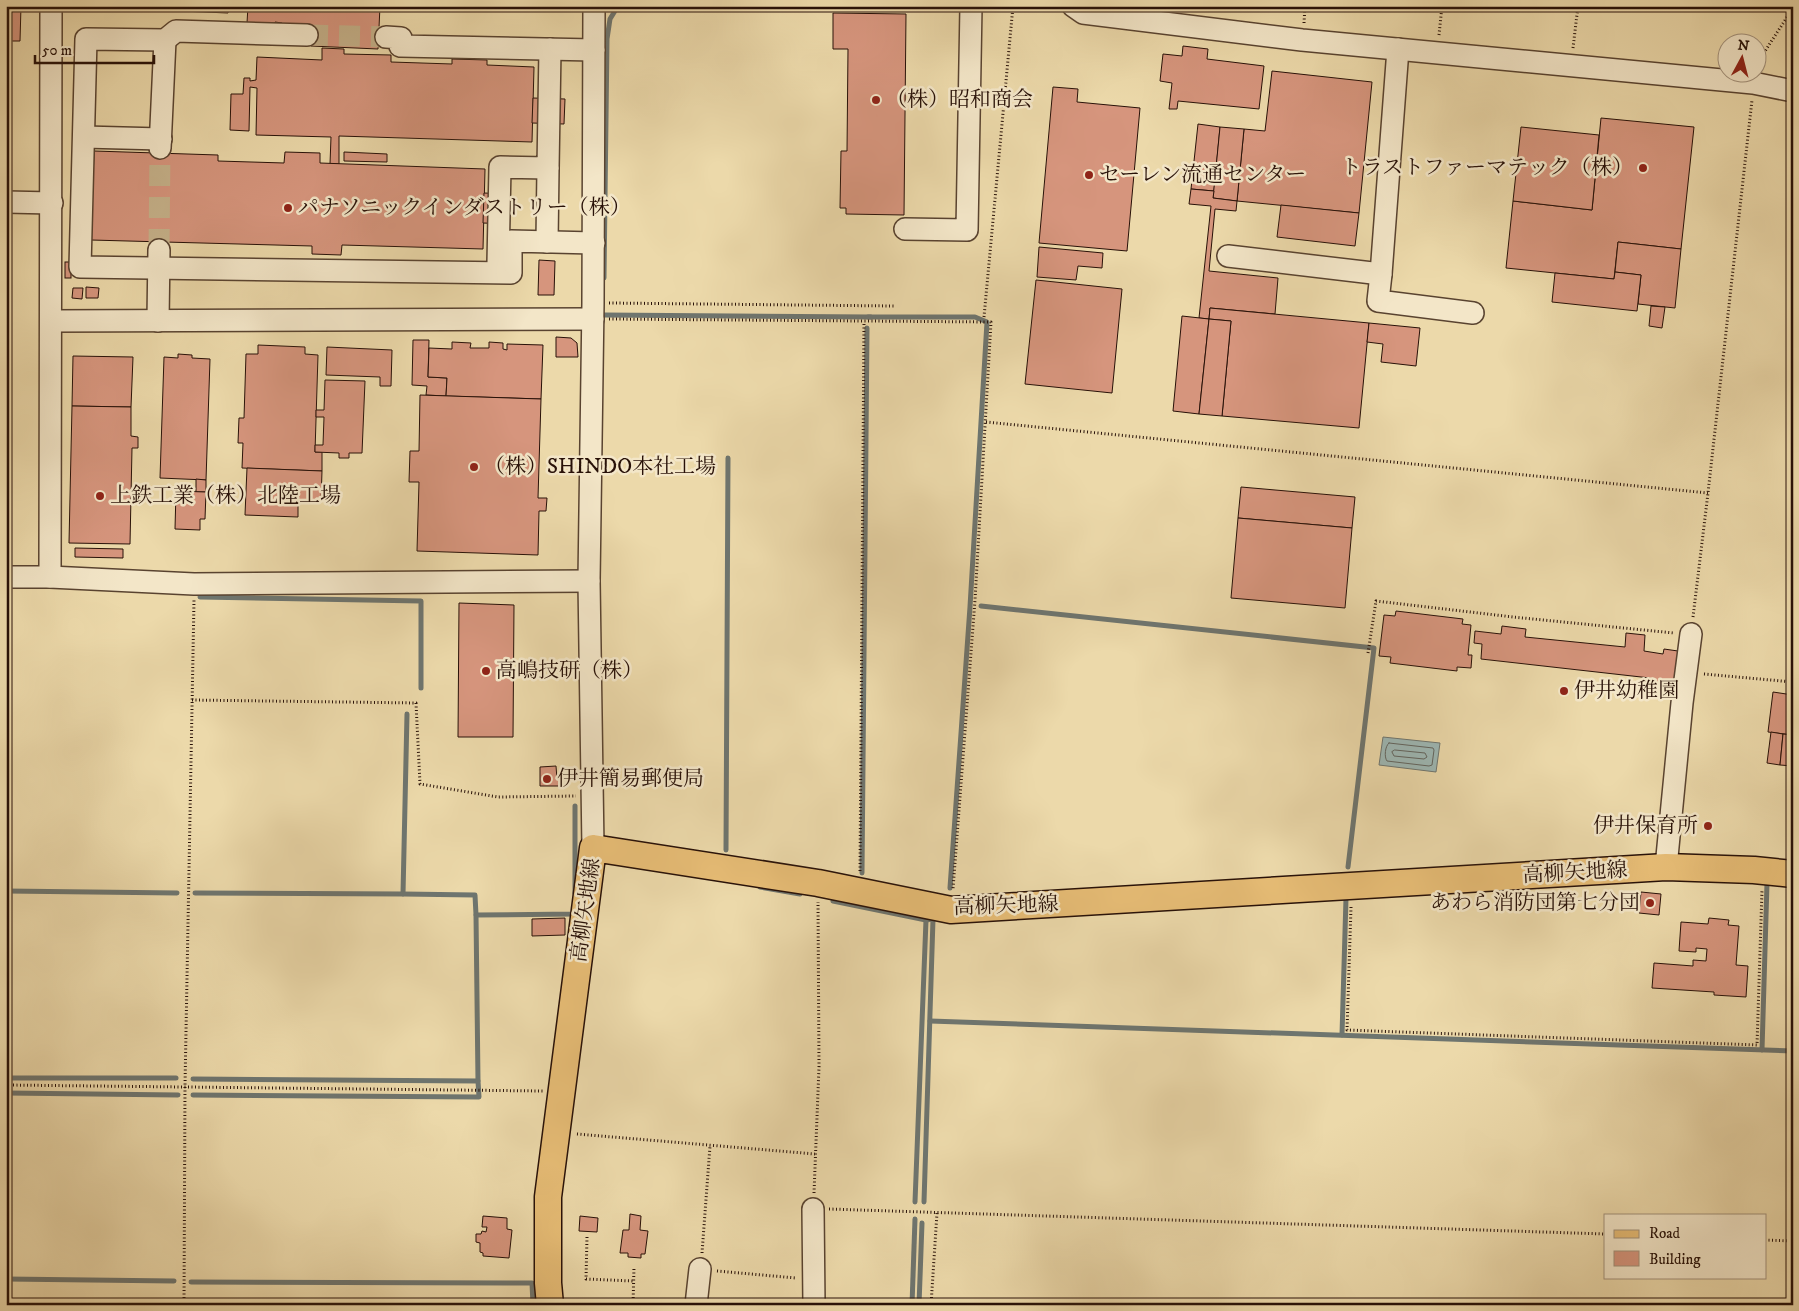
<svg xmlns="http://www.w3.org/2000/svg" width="1799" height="1311" viewBox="0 0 1799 1311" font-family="'IM FELL DW Pica','Noto Serif JP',serif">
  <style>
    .water { fill: #9db7b4; stroke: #6e756f }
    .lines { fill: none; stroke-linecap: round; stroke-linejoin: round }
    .shore { stroke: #62645e; stroke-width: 1 }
    .stream { stroke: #6e756f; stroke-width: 5 }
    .building { fill: #d6957d; stroke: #281108 }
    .minor-tunnel { stroke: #c5b18a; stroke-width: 21; stroke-dasharray: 21 11; stroke-linecap: butt }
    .minor-casing { stroke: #594330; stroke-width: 24 }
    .major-casing { stroke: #281108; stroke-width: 29 }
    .path { stroke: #281108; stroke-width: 3; stroke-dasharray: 1 2.5; stroke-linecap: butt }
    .minor { stroke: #f3e6c8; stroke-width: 21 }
    .major { stroke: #e6bc75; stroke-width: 26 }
    .poi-dot { fill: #8f2418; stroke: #f3e6c8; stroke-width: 2 }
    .labels { text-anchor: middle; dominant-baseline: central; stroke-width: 5; stroke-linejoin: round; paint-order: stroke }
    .poi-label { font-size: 21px; fill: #281108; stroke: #f3e6c8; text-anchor: start }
    .street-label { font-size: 21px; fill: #281108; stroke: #f3e6c8 }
  </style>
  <rect width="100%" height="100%" fill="#ecd9aa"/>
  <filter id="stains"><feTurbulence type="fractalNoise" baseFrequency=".004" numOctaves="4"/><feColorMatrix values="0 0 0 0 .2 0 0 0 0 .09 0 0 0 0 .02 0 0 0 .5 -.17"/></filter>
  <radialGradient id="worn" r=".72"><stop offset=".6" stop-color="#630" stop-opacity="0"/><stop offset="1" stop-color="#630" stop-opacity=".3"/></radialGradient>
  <!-- water -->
  <path class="water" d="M 1383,737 L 1440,743 L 1436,772 L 1379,765 Z"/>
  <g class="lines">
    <!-- shore -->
    <g class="shore">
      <path d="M 1389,743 L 1433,748 L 1434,750 L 1432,765 L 1429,766 L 1387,761 C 1384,757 1385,746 1389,743 Z"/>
      <path d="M 1395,750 L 1425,753 L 1427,757 L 1424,759 L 1394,756 L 1392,752 Z"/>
    </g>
    <!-- stream -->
    <g class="stream">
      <path d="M 604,278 L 607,39 L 610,19 L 618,6"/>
      <path d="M 604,315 L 871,317"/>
      <path d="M 868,317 L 975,317 L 987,322 L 970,607 L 950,888"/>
      <path d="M 200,597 L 421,601 L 421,688"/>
      <path d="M 981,606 L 1374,648 L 1348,867"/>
      <path d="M 726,850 L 728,458"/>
      <path d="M 862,873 L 867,328"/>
      <path d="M 760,887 L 800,894"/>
      <path d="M 6,891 L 177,893"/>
      <path d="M 195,893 L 403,894 L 407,714"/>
      <path d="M 575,893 L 575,806"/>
      <path d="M 403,894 L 475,895 L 476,915 L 575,914 L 575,912"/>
      <path d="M 833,901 L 926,920 L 933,919 L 924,1202"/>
      <path d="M 930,1021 L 1793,1051"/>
      <path d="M 1342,1035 L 1346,898"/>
      <path d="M 1762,1050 L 1767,883"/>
      <path d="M 6,1078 L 176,1078"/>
      <path d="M 193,1079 L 478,1081 L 476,915"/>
      <path d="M 6,1093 L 178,1095"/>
      <path d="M 193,1095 L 479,1097 L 478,1081"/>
      <path d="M 915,1202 L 926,920"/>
      <path d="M 6,1279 L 174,1281"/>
      <path d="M 191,1282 L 532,1283 L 533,1305"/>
      <path d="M 912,1305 L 915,1219"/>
      <path d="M 919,1305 L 922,1223"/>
    </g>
  </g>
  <!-- building -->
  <g class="building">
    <path d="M 6,6 L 21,6 L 20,41 L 6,41 Z"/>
    <path d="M 181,6 L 229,6 L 228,13 L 181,11 Z"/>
    <path d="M 248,6 L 380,6 L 378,49 L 311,46 L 312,30 L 282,29 L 282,23 L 275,22 L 275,28 L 247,23 Z"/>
    <path d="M 833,13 L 906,14 L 904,215 L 846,214 L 846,208 L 840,208 L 841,151 L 847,151 L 848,49 L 833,49 Z"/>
    <path d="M 1183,46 L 1208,49 L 1207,59 L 1264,66 L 1259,109 L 1178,101 L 1177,109 L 1169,109 L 1172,83 L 1160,81 L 1163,54 L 1182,56 Z"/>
    <path d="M 322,48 L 344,49 L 344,54 L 391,55 L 391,62 L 452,64 L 452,59 L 487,60 L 487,65 L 534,67 L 532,142 L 339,136 L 339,164 L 330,164 L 331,137 L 256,135 L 257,88 L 250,87 L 249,131 L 230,130 L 231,94 L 243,94 L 244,78 L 250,78 L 250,81 L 256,80 L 257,57 L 322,60 Z"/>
    <path d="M 1272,71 L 1372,82 L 1359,213 L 1237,201 L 1244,129 L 1265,131 Z"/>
    <path d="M 1053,87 L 1078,89 L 1077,102 L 1140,108 L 1127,251 L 1039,243 Z"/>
    <path d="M 533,98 L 565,99 L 564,124 L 532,123 Z"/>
    <path d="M 1601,118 L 1694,127 L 1681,249 L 1618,242 L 1614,279 L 1506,268 L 1513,201 L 1592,210 Z"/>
    <path d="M 1198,124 L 1220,127 L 1214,191 L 1191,189 Z"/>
    <path d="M 1220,127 L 1244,129 L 1237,201 L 1213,198 Z"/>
    <path d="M 1521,127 L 1599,135 L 1592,210 L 1513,201 Z"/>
    <path d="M 94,151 L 218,155 L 218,161 L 284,163 L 285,152 L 320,153 L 320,163 L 485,169 L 483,249 L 342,245 L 341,255 L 312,254 L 312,246 L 91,240 Z"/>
    <path d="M 344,152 L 387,154 L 387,162 L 344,161 Z"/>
    <path d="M 1191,189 L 1214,191 L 1213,198 L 1237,201 L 1236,211 L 1215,209 L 1209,271 L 1278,278 L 1275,314 L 1210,308 L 1209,319 L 1199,318 L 1211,206 L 1189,204 Z"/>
    <path d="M 484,193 L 509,194 L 508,224 L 483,223 Z"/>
    <path d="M 1281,205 L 1359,213 L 1355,246 L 1277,237 Z"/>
    <path d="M 1618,242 L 1681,249 L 1675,308 L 1638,304 L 1641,275 L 1615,272 Z"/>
    <path d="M 1039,247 L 1103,253 L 1102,268 L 1078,266 L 1076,280 L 1037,277 Z"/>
    <path d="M 539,260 L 555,261 L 554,295 L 538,295 Z"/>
    <rect x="65" y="262" width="6" height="16"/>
    <path d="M 1615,272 L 1641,275 L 1637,311 L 1552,302 L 1555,273 L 1614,279 Z"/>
    <path d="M 1036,280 L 1122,289 L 1112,393 L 1025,384 Z"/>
    <path d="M 86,287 L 99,288 L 98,298 L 86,298 Z"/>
    <path d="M 73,288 L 83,288 L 82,299 L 72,298 Z"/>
    <path d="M 1651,306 L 1665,307 L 1662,328 L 1649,326 Z"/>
    <path d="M 1210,308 L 1369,323 L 1359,428 L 1222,416 L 1231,321 L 1209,319 Z"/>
    <path d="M 1182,316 L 1209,319 L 1199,414 L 1173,411 Z"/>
    <path d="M 1209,319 L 1231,321 L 1222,416 L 1199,414 Z"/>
    <path d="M 1369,323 L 1420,328 L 1416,366 L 1381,362 L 1383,344 L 1367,342 Z"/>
    <path d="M 556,337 L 571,338 L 577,343 L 578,357 L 556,357 Z"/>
    <path d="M 413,340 L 429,340 L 428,377 L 447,378 L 446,396 L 426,395 L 427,386 L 412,385 Z"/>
    <path d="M 452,342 L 471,343 L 470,348 L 489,348 L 489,342 L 503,343 L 503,349 L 507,350 L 507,344 L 543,345 L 541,399 L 446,396 L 447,378 L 428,377 L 429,348 L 452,349 Z"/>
    <path d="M 258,345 L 305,347 L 305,354 L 318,355 L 315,452 L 322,452 L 322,471 L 242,468 L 243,443 L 238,443 L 239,418 L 244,418 L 246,354 L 258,354 Z"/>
    <path d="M 327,347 L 392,350 L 391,386 L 380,386 L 380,377 L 326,375 Z"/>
    <path d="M 178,354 L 192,355 L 192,358 L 210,359 L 206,480 L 160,478 L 164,357 L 178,358 Z"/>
    <path d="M 73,356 L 133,357 L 131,407 L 72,406 Z"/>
    <path d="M 325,380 L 365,381 L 362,453 L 349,453 L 349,458 L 339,458 L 339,453 L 315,452 L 315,445 L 323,445 L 324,417 L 316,417 L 316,410 L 324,410 Z"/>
    <path d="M 420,395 L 541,399 L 538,498 L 547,498 L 546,511 L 539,511 L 538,555 L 417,551 L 419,482 L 409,482 L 410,451 L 419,451 Z"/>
    <path d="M 72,406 L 131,407 L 131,436 L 138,437 L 138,448 L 132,448 L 130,544 L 69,543 Z"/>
    <path d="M 247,468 L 322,471 L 321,502 L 298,502 L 298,517 L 245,515 Z"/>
    <path d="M 196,479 L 206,480 L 206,492 L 196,492 Z"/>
    <path d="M 1241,487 L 1355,497 L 1352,528 L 1238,518 Z"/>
    <path d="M 176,491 L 206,492 L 205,519 L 200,519 L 200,530 L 175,529 Z"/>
    <path d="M 1238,518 L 1352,528 L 1345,608 L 1231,598 Z"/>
    <path d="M 75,548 L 123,549 L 123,558 L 75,557 Z"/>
    <path d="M 459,603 L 514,605 L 513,737 L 458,737 Z"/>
    <path d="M 1396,611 L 1463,619 L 1462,624 L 1471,625 L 1468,655 L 1472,655 L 1471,668 L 1457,667 L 1457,671 L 1390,663 L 1391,657 L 1379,656 L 1384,615 L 1395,616 Z"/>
    <path d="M 1502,626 L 1526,629 L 1525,637 L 1625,647 L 1626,633 L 1645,635 L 1644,651 L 1663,654 L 1664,649 L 1678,651 L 1674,690 L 1649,687 L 1650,678 L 1481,659 L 1482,644 L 1474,643 L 1475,631 L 1501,634 Z"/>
    <path d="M 1773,692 L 1793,695 L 1793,735 L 1768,732 Z"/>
    <path d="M 1771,732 L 1783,734 L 1780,765 L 1767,763 Z"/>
    <path d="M 1783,734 L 1793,735 L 1793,766 L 1780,765 Z"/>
    <path d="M 556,766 L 557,779 L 561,779 L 561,786 L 540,786 L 540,767 Z"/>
    <path d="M 1641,892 L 1661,894 L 1659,915 L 1639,913 Z"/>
    <path d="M 565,918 L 565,935 L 532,936 L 532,919 Z"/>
    <path d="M 1709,918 L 1729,920 L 1728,925 L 1739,926 L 1736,965 L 1748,966 L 1746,997 L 1714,995 L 1714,992 L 1652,988 L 1654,963 L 1693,966 L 1693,960 L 1706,961 L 1707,949 L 1696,948 L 1696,952 L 1679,951 L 1681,922 L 1708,924 Z"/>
    <path d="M 630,1214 L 641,1216 L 640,1230 L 648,1231 L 645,1254 L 641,1254 L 641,1258 L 628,1257 L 628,1253 L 620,1253 L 623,1230 L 629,1230 Z"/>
    <path d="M 483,1216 L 507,1218 L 507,1229 L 512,1230 L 509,1258 L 483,1256 L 483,1253 L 480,1252 L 480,1243 L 476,1242 L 476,1234 L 481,1234 L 482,1231 L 486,1232 L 487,1227 L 482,1227 Z"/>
    <path d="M 580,1216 L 598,1218 L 597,1232 L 579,1231 Z"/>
  </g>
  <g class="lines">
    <!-- minor-tunnel -->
    <g class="minor-tunnel">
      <path d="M 307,35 L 386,37"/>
      <path d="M 159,250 L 160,148"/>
    </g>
    <defs>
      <g id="minor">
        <path d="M 1073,6 L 1083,13 L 1302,40 L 1753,83 L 1793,91"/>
        <path d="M 307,35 L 176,31 L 165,40 L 86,39 L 80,267 L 511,273 L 511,241 L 594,243"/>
        <path d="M 386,37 L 401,38 L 400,46 L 594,50"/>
        <path d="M 84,137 L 161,139"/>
        <path d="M 160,148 L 165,40"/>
        <path d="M 6,202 L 52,203"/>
        <path d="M 905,229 L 967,230 L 971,6"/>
        <path d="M 547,242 L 548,168"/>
        <path d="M 1228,256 L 1381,274 L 1398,49"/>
        <path d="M 498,263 L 500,167 L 548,168 L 550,49"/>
        <path d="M 1381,274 L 1378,301 L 1473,313"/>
        <path d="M 51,321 L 593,319"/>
        <path d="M 158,321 L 159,250"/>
        <path d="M 6,577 L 50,577 L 194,584 L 589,581"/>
        <path d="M 50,577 L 51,6"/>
        <path d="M 593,848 L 589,581 L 593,303 L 594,6"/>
        <path d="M 1666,867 L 1682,703 L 1691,634"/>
        <path d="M 813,1209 L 814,1305"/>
        <path d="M 696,1305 L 700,1269"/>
      </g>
      <path id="major" d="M 550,1305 L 548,1283 L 548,1197 L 593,848 L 818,883 L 951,910 L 1666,867 L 1754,870 L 1793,874"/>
    </defs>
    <!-- minor casing -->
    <use href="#minor" class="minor-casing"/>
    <!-- major casing -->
    <use href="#major" class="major-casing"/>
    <!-- path -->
    <g class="path">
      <path d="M 1304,23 L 1305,6"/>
      <path d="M 1439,35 L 1442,6"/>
      <path d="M 1573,48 L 1578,6"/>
      <path d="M 1756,65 L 1793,8"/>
      <path d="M 609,303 L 894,306"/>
      <path d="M 984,317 L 1013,6"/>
      <path d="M 609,319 L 991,322 L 975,600 L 953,889"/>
      <path d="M 986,422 L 1708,493"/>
      <path d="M 1693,617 L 1708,493 L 1752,100"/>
      <path d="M 1368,653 L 1376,601 L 1513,617 L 1674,633"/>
      <path d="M 1704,674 L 1793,682"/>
      <path d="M 192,700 L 416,703 L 420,784 L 498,797 L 576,796"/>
      <path d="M 860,871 L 864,322"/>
      <path d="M 1351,907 L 1347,1030 L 1757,1045 L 1762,890"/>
      <path d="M 6,1085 L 543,1091"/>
      <path d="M 577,1134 L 815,1154"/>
      <path d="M 814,1193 L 819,1067 L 818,902"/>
      <path d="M 829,1209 L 1605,1234"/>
      <path d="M 587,1237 L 586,1279 L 633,1281"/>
      <path d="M 1765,1240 L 1793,1241"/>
      <path d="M 702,1253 L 710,1146"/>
      <path d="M 717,1271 L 796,1278"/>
      <path d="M 184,1305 L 185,1086 L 194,600"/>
      <path d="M 633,1305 L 634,1267"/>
      <path d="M 931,1305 L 937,1213"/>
    </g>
    <!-- minor -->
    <use href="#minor" class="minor"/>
    <!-- major -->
    <use href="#major" class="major"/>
  </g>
  <!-- markers -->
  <g class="poi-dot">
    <circle cx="876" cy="100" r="5"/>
    <circle cx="1643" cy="168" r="5"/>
    <circle cx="1089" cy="175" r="5"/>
    <circle cx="288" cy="208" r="5"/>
    <circle cx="474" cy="467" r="5"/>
    <circle cx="100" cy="496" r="5"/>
    <circle cx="486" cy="671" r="5"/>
    <circle cx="1564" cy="691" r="5"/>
    <circle cx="547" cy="779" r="5"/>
    <circle cx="1708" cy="826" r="5"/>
    <circle cx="1650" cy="903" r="5"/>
  </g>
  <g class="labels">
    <!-- poi labels -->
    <g class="poi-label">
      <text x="886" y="100">（株）昭和商会</text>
      <text x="1633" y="168" text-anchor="end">トラストファーマテック（株）</text>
      <text x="1099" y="175">セーレン流通センター</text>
      <text x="298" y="208">パナソニックインダストリー（株）</text>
      <text x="484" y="467">（株）SHINDO本社工場</text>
      <text x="110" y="496">上鉄工業（株）北陸工場</text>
      <text x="496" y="671">高嶋技研（株）</text>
      <text x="1574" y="691">伊井幼稚園</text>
      <text x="557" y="779">伊井簡易郵便局</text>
      <text x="1698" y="826" text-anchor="end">伊井保育所</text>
      <text x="1640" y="903" text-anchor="end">あわら消防団第七分団</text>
    </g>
    <!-- street labels -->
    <g class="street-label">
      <text transform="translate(1575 873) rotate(-3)">高柳矢地線</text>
      <text transform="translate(1006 906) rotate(-2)">高柳矢地線</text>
      <text transform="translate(586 910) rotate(-82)">高柳矢地線</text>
    </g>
  </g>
  <!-- margin -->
  <rect width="1799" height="1311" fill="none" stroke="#ecd9aa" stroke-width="25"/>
  <rect x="8" y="8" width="1784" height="1296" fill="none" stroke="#281108" stroke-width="2.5"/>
  <rect x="12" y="12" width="1774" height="1286" fill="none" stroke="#281108"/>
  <!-- legend -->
  <rect x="1604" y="1214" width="162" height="65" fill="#f3e6c8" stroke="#a2917b"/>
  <rect x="1614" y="1230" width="25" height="8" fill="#e6bc75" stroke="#a2917b"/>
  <text x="1649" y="1238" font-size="15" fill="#281108">Road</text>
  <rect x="1614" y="1251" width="25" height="15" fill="#d6957d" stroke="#a2917b"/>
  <text x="1649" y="1264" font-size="15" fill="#281108">Building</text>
  <!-- north arrow -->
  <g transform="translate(1742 58) rotate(7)"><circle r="24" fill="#f3e6c8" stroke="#a2917b"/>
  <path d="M0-4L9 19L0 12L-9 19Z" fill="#8f2418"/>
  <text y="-8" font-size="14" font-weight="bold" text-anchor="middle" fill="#281108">N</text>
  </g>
  <!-- scale -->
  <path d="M35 55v8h119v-8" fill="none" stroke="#281108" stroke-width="2.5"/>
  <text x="42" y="55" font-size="15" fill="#281108" stroke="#f3e6c8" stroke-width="4" paint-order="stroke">50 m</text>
  <rect width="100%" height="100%" filter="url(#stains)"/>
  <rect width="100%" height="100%" fill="url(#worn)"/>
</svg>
